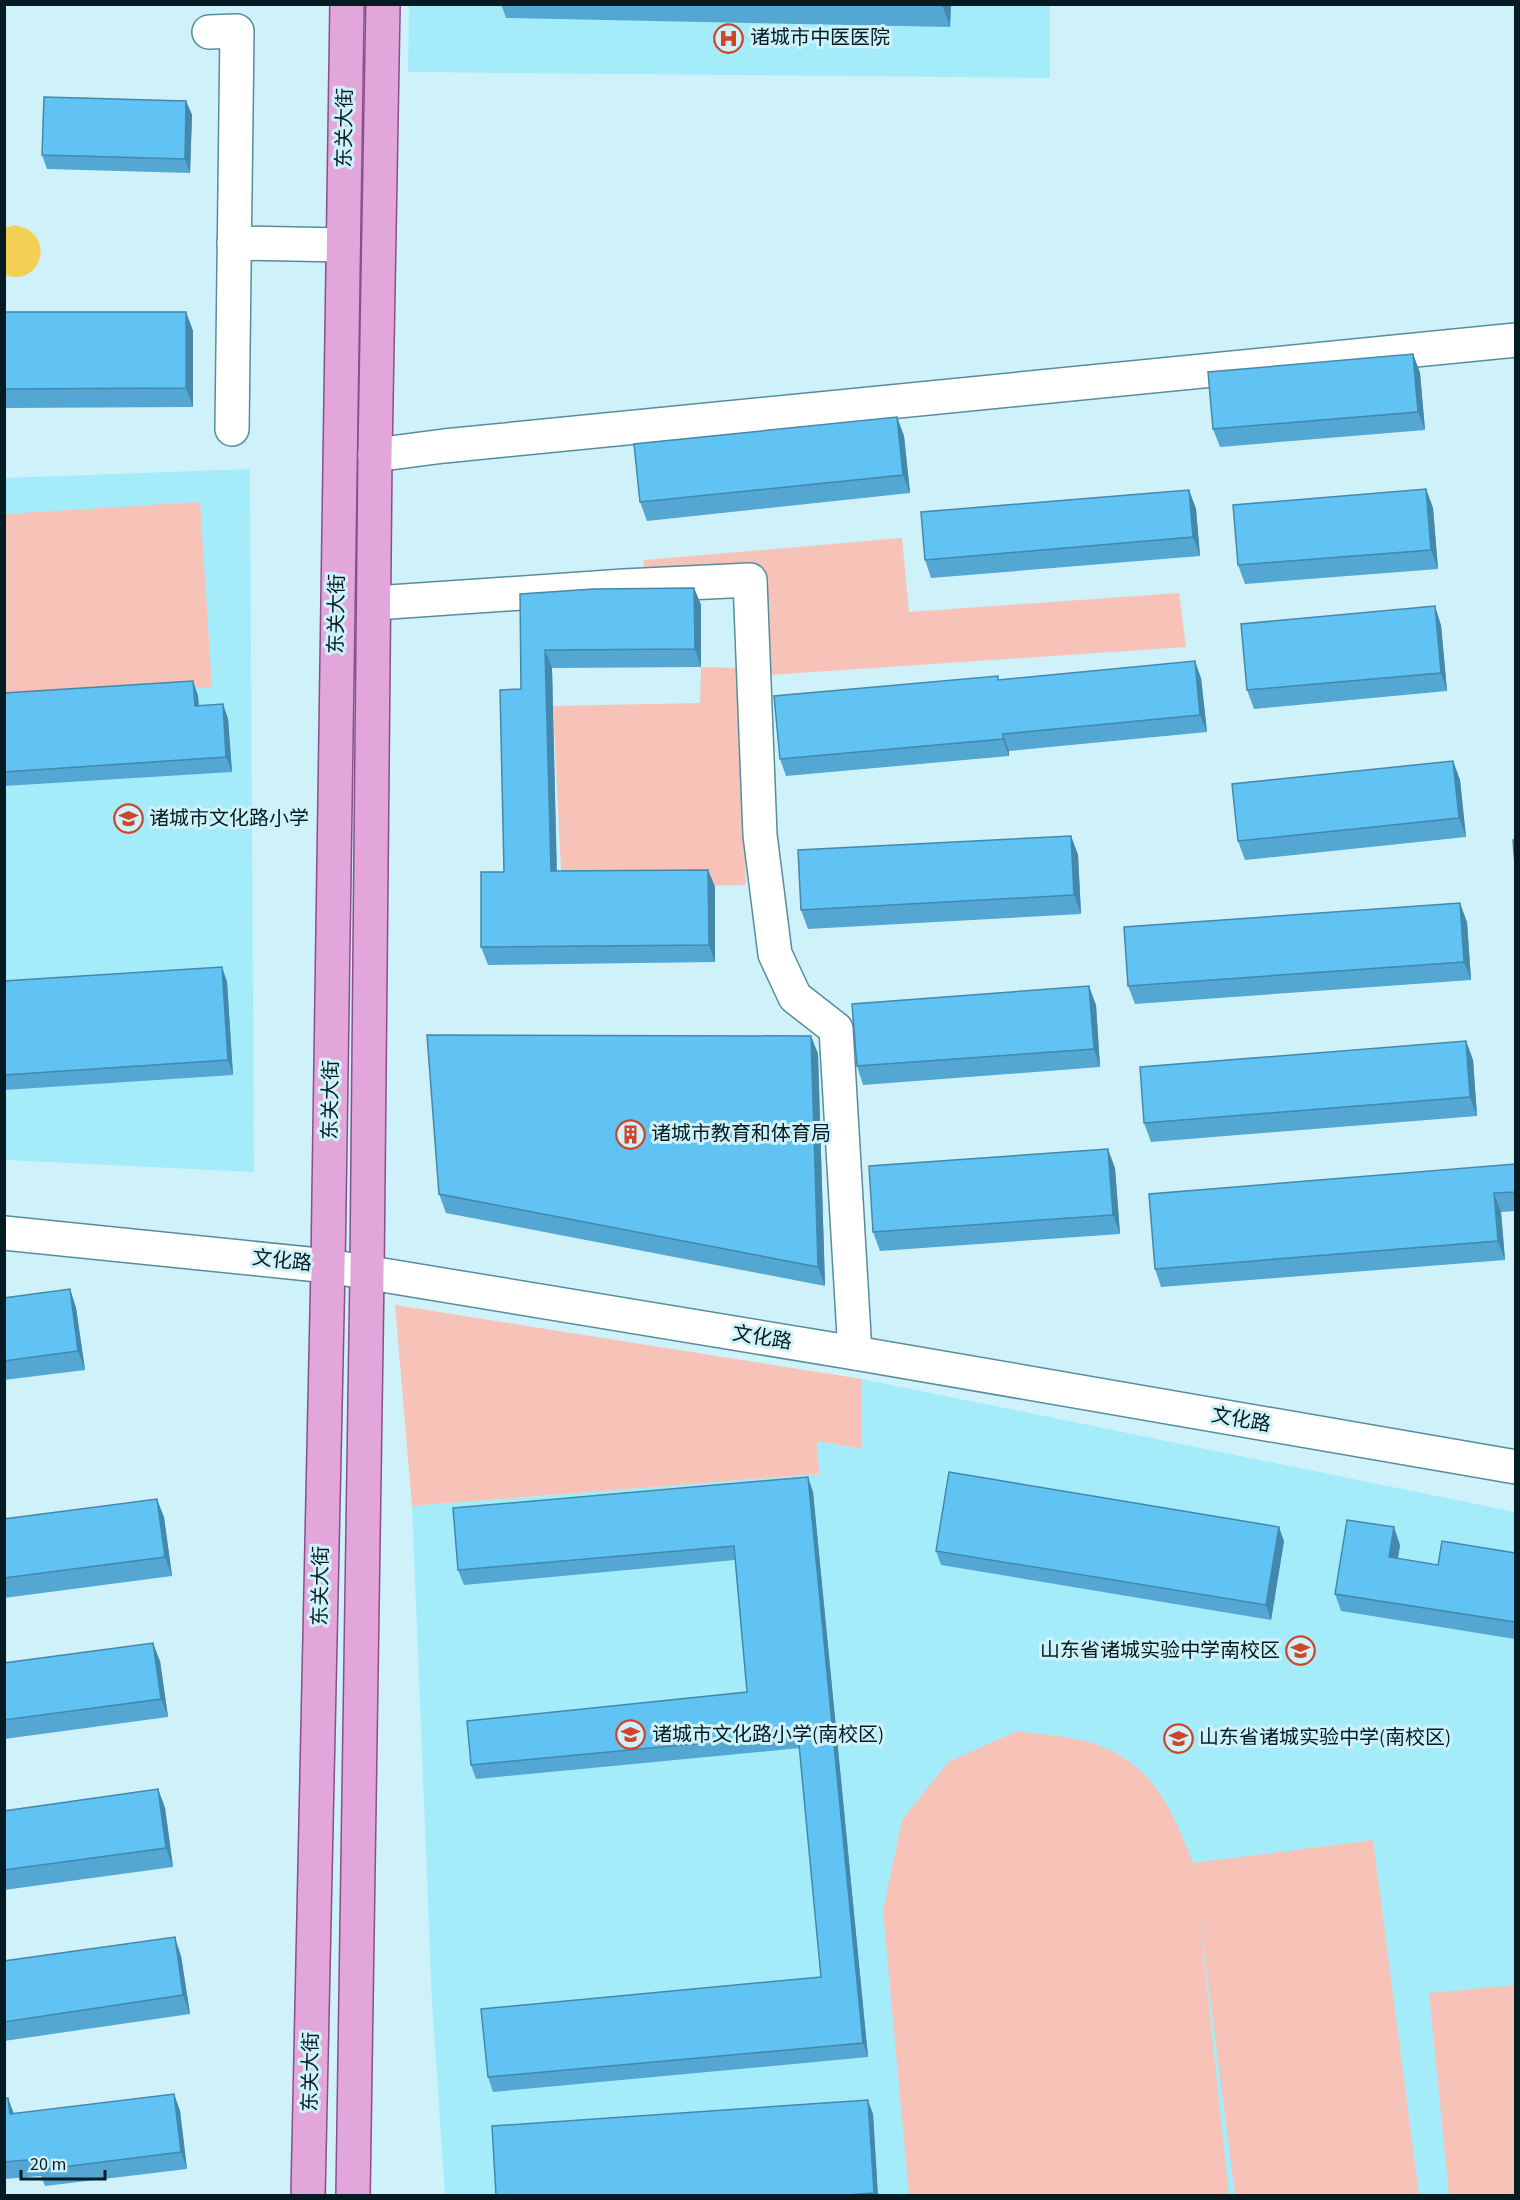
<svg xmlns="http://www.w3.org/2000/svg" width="1520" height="2200" viewBox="0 0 1520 2200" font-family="'Source Sans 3','Noto Sans SC',sans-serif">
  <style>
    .built { fill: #a5ecfb }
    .green { fill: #f7c3b8 }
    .water { fill: #f3cf55 }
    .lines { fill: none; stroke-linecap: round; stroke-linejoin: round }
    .minor-casing { stroke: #558e9b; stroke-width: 36 }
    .major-casing { stroke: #894f8a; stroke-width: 36 }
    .minor { stroke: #fff; stroke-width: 33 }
    .major { stroke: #e3a6da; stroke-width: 33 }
    .wall { fill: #53a7d2 }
    .shaded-wall { fill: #4488ab }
    .building { fill: #61c2f4; stroke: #4488ab; stroke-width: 1.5 }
    .labels { text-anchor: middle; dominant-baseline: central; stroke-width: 6; stroke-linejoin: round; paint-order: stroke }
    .poi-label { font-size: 20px; fill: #041c21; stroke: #cff2fa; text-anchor: start }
    .street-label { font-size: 20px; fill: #041c21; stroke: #cff2fa }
  </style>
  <rect width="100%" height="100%" fill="#cff2fa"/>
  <!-- built -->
  <g class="built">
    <path d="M 409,5 L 1050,5 L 1050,78 L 408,72 Z"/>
    <path d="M 250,469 L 254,1172 L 5,1160 L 4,478 Z"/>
    <path d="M 862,1379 L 1515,1512 L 1515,2195 L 445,2195 L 432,2003 L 412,1506 L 819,1474 L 817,1441 L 862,1449 Z"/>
  </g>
  <!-- green -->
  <g class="green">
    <path d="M 200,502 L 212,687 L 5,700 L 5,514 Z"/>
    <path d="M 902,538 L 909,612 L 1179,593 L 1186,647 L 753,676 L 750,580 L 642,585 L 644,560 Z"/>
    <path d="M 701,667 L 738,668 L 746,885 L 562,889 L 553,706 L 700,703 Z"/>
    <path d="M 395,1305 L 862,1379 L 862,1449 L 817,1441 L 819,1474 L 412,1506 Z"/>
    <path d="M 1017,1731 C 1042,1735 1071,1736 1095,1744 C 1154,1765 1172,1809 1193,1863 L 1373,1840 L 1419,2195 L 1235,2195 L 1199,1912 L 1229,2195 L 909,2195 L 883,1911 L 902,1820 L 948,1762 Z"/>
    <path d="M 1515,1985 L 1515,2195 L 1449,2195 L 1429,1993 Z"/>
  </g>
  <!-- water -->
  <path class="water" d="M 14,225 C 58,232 42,288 5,275 L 5,228 Z"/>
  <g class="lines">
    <defs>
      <g id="minor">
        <path d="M 209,32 L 237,31 L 232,429"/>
        <path d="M 234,243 L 343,245"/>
        <path d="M 375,455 L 444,446 L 1516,340"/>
        <path d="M 375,603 L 624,586 L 750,580 L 760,835 L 775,954 L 795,997 L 836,1029 L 855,1353"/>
        <path d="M 4,1233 L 328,1266 L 855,1353 L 1516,1467"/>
      </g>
      <g id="major">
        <path d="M 308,2196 L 328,1266 L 347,4"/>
        <path d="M 353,2196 L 367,1274 L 375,455 L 383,4"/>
      </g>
    </defs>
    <!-- minor casing -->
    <use href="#minor" class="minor-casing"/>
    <!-- major casing -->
    <use href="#major" class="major-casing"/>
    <!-- minor -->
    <use href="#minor" class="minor"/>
    <!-- major -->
    <use href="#major" class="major"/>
  </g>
  <!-- wall -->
  <g class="wall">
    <path d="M 501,4 L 951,4 L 950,27 L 506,18 Z"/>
    <path d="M 186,101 L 192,115 L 190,173 L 47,169 L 42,155 Z"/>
    <path d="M 4,312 L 186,312 L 193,331 L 193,407 L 4,408 Z"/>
    <path d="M 1413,354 L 1420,373 L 1425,430 L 1220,447 L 1213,429 Z"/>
    <path d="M 897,417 L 904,436 L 910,493 L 647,521 L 640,502 Z"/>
    <path d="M 1426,489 L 1433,508 L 1438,569 L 1245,584 L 1238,565 Z"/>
    <path d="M 1189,490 L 1196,509 L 1200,556 L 931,578 L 925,560 Z"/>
    <path d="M 694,588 L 701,605 L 701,667 L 552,668 L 557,871 L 708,870 L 715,887 L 715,962 L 488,965 L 481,947 L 504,872 L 521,689 L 520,594 Z"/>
    <path d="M 1441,625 L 1447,691 L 1254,709 L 1247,690 Z"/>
    <path d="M 1201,678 L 1207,732 L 1009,751 L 1009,756 L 786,776 L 780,759 L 999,680 Z"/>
    <path d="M 193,681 L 198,696 L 199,706 L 223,704 L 228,719 L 232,772 L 4,786 L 4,693 Z"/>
    <path d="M 1453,761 L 1460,780 L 1466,837 L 1245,860 L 1238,841 Z"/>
    <path d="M 1071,836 L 1078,855 L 1081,914 L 808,929 L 801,910 Z"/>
    <path d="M 1467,922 L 1471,980 L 1135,1004 L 1128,986 Z"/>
    <path d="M 222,967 L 227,982 L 233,1075 L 4,1090 L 4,981 Z"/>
    <path d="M 1096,1005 L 1100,1067 L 863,1085 L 857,1066 Z"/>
    <path d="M 811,1036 L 818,1054 L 825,1286 L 446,1213 L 439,1194 Z"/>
    <path d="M 1466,1041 L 1473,1060 L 1477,1116 L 1151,1142 L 1144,1123 Z"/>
    <path d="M 1515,1164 L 1515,1211 L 1501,1212 L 1505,1260 L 1161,1287 L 1155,1269 Z"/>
    <path d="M 1115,1168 L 1120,1234 L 880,1251 L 873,1232 Z"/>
    <path d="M 70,1289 L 76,1308 L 85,1370 L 4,1380 L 4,1298 Z"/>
    <path d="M 813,1492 L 868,2057 L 493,2092 L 488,2077 L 821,1977 L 800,1748 L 476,1779 L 471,1765 L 747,1692 L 735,1560 L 464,1585 L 458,1570 Z"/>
    <path d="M 164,1517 L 172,1576 L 4,1598 L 4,1519 Z"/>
    <path d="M 1284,1541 L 1271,1620 L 941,1565 L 936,1551 Z"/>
    <path d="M 1400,1545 L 1398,1559 L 1438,1565 L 1515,1553 L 1515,1639 L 1341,1611 L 1335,1594 Z"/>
    <path d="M 160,1661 L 168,1717 L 4,1739 L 4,1663 Z"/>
    <path d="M 158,1789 L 165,1808 L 173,1867 L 4,1890 L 4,1811 Z"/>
    <path d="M 181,1956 L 190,2014 L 4,2041 L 4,1961 Z"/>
    <path d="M 174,2094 L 180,2111 L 187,2169 L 45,2186 L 41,2176 L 4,2179 L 4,2098 L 14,2114 Z"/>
    <path d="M 873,2114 L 878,2196 L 496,2196 Z"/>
  </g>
  <!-- shaded-wall -->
  <g class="shaded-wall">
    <path d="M 942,4 L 951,4 L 950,27 Z"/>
    <path d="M 186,101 L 192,115 L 190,173 L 185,159 Z"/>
    <path d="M 186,312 L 193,331 L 193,407 L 186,388 Z"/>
    <path d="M 1413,354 L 1420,373 L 1425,430 L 1418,412 Z"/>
    <path d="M 897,417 L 904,436 L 910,493 L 903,475 Z"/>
    <path d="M 1426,489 L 1433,508 L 1438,569 L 1431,550 Z"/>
    <path d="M 1189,490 L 1196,509 L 1200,556 L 1193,537 Z"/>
    <path d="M 694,588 L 701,605 L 701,667 L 695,649 Z"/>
    <path d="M 1435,606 L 1441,625 L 1447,691 L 1441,673 Z"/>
    <path d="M 545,650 L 552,668 L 557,889 L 551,871 Z"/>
    <path d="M 1195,661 L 1201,678 L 1207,732 L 1200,715 Z"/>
    <path d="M 193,681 L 198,696 L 200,721 L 195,706 Z"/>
    <path d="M 223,704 L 228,719 L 232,772 L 226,757 Z"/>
    <path d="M 1003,734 L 1009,751 L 1009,756 L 1003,739 Z"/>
    <path d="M 1453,761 L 1460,780 L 1466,837 L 1459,818 Z"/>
    <path d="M 1071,836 L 1078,855 L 1081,914 L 1074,895 Z"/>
    <path d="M 708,870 L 715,887 L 715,962 L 709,945 Z"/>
    <path d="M 1460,903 L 1467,922 L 1471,980 L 1464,962 Z"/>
    <path d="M 222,967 L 227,982 L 233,1075 L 228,1060 Z"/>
    <path d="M 1089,986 L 1096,1005 L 1100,1067 L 1094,1049 Z"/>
    <path d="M 811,1036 L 818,1054 L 825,1286 L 818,1267 Z"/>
    <path d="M 1466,1041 L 1473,1060 L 1477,1116 L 1470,1097 Z"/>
    <path d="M 1108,1149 L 1115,1168 L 1120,1234 L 1113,1215 Z"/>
    <path d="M 1494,1193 L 1501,1212 L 1505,1260 L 1498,1241 Z"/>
    <path d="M 70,1289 L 76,1308 L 85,1370 L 78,1351 Z"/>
    <path d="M 808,1477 L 813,1492 L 868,2057 L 863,2043 Z"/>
    <path d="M 157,1499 L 164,1517 L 172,1576 L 165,1557 Z"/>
    <path d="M 1279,1527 L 1284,1541 L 1271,1620 L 1266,1605 Z"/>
    <path d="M 1394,1527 L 1400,1545 L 1395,1575 L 1389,1557 Z"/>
    <path d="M 153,1643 L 160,1661 L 168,1717 L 161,1699 Z"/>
    <path d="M 158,1789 L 165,1808 L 173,1867 L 166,1848 Z"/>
    <path d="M 175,1937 L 181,1956 L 190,2014 L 183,1995 Z"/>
    <path d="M 174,2094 L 180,2111 L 187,2169 L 181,2152 Z"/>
    <path d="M 8,2098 L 14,2114 L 10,2114 Z"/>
    <path d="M 868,2100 L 873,2114 L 878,2196 L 875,2196 L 874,2193 Z"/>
  </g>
  <!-- building -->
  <g class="building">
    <path d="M 44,97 L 186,101 L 185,159 L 42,155 Z"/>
    <path d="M 4,312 L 186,312 L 186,388 L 4,389 Z"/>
    <path d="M 1413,354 L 1418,412 L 1213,429 L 1208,372 Z"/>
    <path d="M 897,417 L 903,475 L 640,502 L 634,444 Z"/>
    <path d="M 1426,489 L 1431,550 L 1238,565 L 1233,505 Z"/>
    <path d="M 1189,490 L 1193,537 L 925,560 L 921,512 Z"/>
    <path d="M 694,588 L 695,649 L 545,650 L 551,871 L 708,870 L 709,945 L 481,947 L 481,872 L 504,872 L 500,690 L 521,689 L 520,594 L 594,589 Z"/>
    <path d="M 1435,606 L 1441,673 L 1247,690 L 1241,624 Z"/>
    <path d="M 1195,661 L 1200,715 L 1003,734 L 1003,739 L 780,759 L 774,696 L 998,676 L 998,680 Z"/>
    <path d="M 193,681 L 195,706 L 223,704 L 226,757 L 4,772 L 4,693 Z"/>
    <path d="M 1453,761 L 1459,818 L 1238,841 L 1232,784 Z"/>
    <path d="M 1071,836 L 1074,895 L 801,910 L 798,850 Z"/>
    <path d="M 1513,840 L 1515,840 L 1515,865 Z"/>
    <path d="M 1460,903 L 1464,962 L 1128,986 L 1124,927 Z"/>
    <path d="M 222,967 L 228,1060 L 4,1075 L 4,981 Z"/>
    <path d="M 1089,986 L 1094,1049 L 857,1066 L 852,1004 Z"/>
    <path d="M 427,1035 L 811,1036 L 818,1267 L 439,1194 Z"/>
    <path d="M 1466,1041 L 1470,1097 L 1144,1123 L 1140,1067 Z"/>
    <path d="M 1108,1149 L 1113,1215 L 873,1232 L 869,1166 Z"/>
    <path d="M 1515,1164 L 1515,1192 L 1494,1193 L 1498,1241 L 1155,1269 L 1149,1194 Z"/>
    <path d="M 70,1289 L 78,1351 L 4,1361 L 4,1298 Z"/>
    <path d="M 949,1472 L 1279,1527 L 1266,1605 L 936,1551 Z"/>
    <path d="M 808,1477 L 863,2043 L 488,2077 L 481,2009 L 821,1977 L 798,1734 L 471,1765 L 467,1721 L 747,1692 L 734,1546 L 458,1570 L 453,1508 Z"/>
    <path d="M 157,1499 L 165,1557 L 4,1578 L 4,1519 Z"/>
    <path d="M 1347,1520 L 1394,1527 L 1389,1557 L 1438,1565 L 1442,1541 L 1515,1553 L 1515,1622 L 1335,1594 Z"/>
    <path d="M 153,1643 L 161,1699 L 4,1720 L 4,1663 Z"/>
    <path d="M 158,1789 L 166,1848 L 4,1870 L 4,1811 Z"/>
    <path d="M 175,1937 L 183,1995 L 4,2022 L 4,1961 Z"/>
    <path d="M 174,2094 L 181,2152 L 39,2170 L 38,2159 L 4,2162 L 4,2098 L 8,2098 L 10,2114 Z"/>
    <path d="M 868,2100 L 874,2193 L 833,2196 L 496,2196 L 492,2126 Z"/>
  </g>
  <!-- icons -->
  <defs>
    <symbol id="hospital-ring" viewBox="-11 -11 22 22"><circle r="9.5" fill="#cff2fa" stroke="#cf442a" stroke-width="1.5"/><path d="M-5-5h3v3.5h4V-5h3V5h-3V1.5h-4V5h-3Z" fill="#cf442a"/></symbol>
    <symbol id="school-ring" viewBox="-11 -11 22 22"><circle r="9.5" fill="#cff2fa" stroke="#cf442a" stroke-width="1.5"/><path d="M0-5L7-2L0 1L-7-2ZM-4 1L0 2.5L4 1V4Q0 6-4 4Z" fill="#cf442a"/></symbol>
    <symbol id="building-ring" viewBox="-11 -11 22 22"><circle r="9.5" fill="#cff2fa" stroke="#cf442a" stroke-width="1.5"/><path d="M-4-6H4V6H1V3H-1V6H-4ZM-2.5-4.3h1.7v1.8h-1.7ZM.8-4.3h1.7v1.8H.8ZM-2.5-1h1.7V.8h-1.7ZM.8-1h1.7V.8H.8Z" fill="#cf442a"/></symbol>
  </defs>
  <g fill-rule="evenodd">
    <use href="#hospital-ring" x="712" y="22" width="33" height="33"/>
    <use href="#school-ring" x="112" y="802" width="33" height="33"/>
    <use href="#building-ring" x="614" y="1118" width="33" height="33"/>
    <use href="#school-ring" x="1284" y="1634" width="33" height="33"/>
    <use href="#school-ring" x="614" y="1718" width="33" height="33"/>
    <use href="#school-ring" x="1162" y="1722" width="33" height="33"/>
  </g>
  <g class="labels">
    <!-- poi labels -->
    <g class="poi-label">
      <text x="750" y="38">诸城市中医医院</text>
      <text x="149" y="819">诸城市文化路小学</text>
      <text x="651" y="1134">诸城市教育和体育局</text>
      <text x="1280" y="1651" text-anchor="end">山东省诸城实验中学南校区</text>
      <text x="652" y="1735">诸城市文化路小学(南校区)</text>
      <text x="1199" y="1738">山东省诸城实验中学(南校区)</text>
    </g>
    <!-- street labels -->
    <g class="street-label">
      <text transform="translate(345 128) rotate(-89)">东关大街</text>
      <text transform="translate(337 614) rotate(-89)">东关大街</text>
      <text transform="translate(331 1100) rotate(-89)">东关大街</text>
      <text transform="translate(282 1261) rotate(6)">文化路</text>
      <text transform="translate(762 1338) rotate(9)">文化路</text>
      <text transform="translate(1241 1420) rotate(10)">文化路</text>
      <text transform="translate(321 1586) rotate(-89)">东关大街</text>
      <text transform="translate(311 2072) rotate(-89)">东关大街</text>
    </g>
  </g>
  <!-- border -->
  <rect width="1520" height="2200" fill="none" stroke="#041c21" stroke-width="12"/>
  <!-- scale -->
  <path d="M21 2170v9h84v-9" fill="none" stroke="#041c21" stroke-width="3"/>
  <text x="30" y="2170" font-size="18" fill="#041c21" stroke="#cff2fa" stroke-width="4.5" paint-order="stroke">20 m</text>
</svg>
